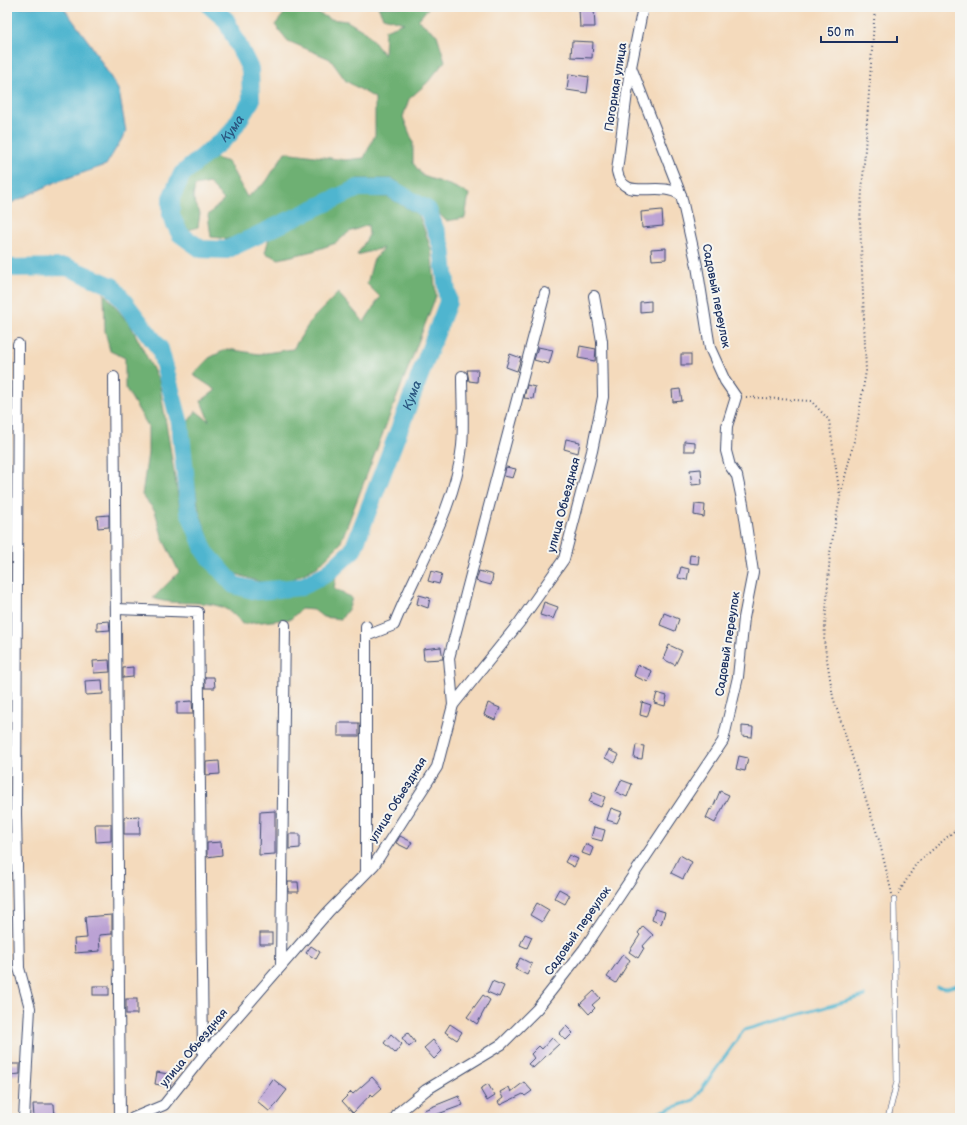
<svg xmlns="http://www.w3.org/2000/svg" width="967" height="1125" viewBox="0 0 967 1125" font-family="'Balsamiq Sans',sans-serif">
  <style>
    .forest { fill: #6eb073; stroke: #447068 }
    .water { fill: #50b5cf; stroke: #367296 }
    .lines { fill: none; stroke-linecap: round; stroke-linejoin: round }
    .stream { stroke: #50b5cf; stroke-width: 3 }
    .river { stroke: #50b5cf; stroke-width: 18 }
    .building { fill: #bba2d4 }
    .service-casing { stroke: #3c496c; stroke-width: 6 }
    .minor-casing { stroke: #3c496c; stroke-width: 12 }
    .path { stroke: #3c496c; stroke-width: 2; stroke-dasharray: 1 3; stroke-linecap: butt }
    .service { stroke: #fff; stroke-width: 5 }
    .minor { stroke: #fff; stroke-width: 10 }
    .labels { text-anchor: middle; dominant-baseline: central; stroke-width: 4; stroke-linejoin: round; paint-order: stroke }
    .street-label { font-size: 12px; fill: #1b2f5e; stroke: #f6f6f2 }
    .water-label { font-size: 13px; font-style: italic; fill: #2b5780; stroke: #f6f6f2 }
  </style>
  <rect width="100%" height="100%" fill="#f6f6f2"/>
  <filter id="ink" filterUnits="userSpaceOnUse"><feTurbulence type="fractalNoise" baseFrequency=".025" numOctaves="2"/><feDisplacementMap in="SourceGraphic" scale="8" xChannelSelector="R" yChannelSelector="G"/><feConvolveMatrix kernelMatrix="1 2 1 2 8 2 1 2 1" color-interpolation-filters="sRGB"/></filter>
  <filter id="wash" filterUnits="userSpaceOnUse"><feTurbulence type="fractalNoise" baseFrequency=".012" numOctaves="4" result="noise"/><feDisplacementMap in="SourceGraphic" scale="16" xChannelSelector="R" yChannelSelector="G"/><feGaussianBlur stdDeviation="0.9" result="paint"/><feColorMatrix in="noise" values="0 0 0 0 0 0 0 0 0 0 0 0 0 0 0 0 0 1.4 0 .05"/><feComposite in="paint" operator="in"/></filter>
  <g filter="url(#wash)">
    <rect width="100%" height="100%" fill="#f4dabc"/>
    <!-- forest -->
    <g class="forest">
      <path d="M 306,7 L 330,19 L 347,21 L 367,33 L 384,55 L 385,30 L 404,23 L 383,17 L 378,7 L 429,7 L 418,20 L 437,35 L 445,61 L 427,83 L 409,99 L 403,117 L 413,142 L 413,163 L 423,176 L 452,186 L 469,194 L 465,218 L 446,221 L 431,205 L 393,179 L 358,179 L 230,239 L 211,237 L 208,215 L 224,200 L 209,183 L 195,186 L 193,198 L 200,213 L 198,227 L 188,230 L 178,215 L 176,201 L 187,176 L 211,157 L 228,162 L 247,197 L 266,182 L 285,152 L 345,160 L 364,158 L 375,135 L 375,98 L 346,81 L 330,59 L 288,41 L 275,25 L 287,10 Z"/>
      <path d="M 356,196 L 388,197 L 419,215 L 431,249 L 436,296 L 340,544 L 317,567 L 287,582 L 260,582 L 236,574 L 213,551 L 199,511 L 185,426 L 196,411 L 209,421 L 201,401 L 216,390 L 193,375 L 209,358 L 227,349 L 259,354 L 293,349 L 312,319 L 338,293 L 364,322 L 380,297 L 367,284 L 373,261 L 383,248 L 357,255 L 369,235 L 368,225 L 349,232 L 336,243 L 313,251 L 279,259 L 265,253 L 269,238 Z"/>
      <path d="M 104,293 L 131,326 L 159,381 L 180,508 L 200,555 L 233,590 L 256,597 L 305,592 L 324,584 L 336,577 L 334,589 L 352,598 L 349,608 L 341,619 L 323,617 L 314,610 L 301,609 L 291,619 L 242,624 C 220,591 183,610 153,598 L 179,572 L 163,539 L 155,511 L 142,495 L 148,453 L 148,426 L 125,387 L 125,358 L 110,351 L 105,331 Z"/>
    </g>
    <!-- water -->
    <path class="water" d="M 7,7 L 63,7 L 91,45 L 119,91 L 126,132 L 106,165 L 56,182 L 7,205 Z"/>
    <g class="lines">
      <!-- stream -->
      <g class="stream">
        <path d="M 937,987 L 947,988 L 960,984"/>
        <path d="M 152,1118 L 165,1118"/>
        <path d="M 644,1118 L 694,1100 L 744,1030 L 865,996"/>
      </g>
      <!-- river -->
      <path class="river" id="s1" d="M 7,268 L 67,267 L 112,286 L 160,349 L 180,424 L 189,511 L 205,552 L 234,585 L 257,591 L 301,587 L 328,573 L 353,550 L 448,302 L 442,247 L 428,210 L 390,188 L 358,188 L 226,250 L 201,249 L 180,234 L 171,216 L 171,198 L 182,174 L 230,134 L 251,101 L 250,69 L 226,20 L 211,7"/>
    </g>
    <g id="blocks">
      <!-- building -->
      <g class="building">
        <path d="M 579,9 L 594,9 L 595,27 L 580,27 Z"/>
        <path d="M 572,41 L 593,42 L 592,58 L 571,57 Z"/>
        <path d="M 569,74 L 589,77 L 587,93 L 567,90 Z"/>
        <path d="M 662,210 L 663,226 L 642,228 L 641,212 Z"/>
        <path d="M 666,248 L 666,259 L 652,260 L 651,249 Z"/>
        <path d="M 651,301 L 651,311 L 640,312 L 640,302 Z"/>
        <path d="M 580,346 L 596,349 L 595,361 L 578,358 Z"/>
        <path d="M 538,347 L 553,350 L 549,364 L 534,360 Z"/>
        <path d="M 510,354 L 521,358 L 517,371 L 506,367 Z"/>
        <rect x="681" y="354" width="10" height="11"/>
        <path d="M 467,370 L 478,370 L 477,382 L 469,381 Z"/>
        <path d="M 527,385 L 535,387 L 533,399 L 524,398 Z"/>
        <path d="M 680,389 L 682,401 L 673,402 L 672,390 Z"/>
        <path d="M 566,439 L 580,442 L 578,453 L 564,449 Z"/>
        <path d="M 684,441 L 695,442 L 695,451 L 684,451 Z"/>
        <path d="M 506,467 L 516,469 L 513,478 L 504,476 Z"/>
        <path d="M 701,469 L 702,484 L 692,485 L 690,470 Z"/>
        <path d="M 695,504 L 705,505 L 704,517 L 694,515 Z"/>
        <path d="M 109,515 L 109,527 L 98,528 L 97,516 Z"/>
        <path d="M 690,555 L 699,556 L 698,564 L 689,563 Z"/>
        <path d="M 681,567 L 689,569 L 687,580 L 678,578 Z"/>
        <path d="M 431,571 L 442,574 L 439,584 L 428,581 Z"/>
        <path d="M 479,571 L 493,575 L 491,585 L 476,581 Z"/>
        <path d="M 419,595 L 430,598 L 428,608 L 417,604 Z"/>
        <path d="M 544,602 L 558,607 L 553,619 L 540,615 Z"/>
        <path d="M 664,613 L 679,619 L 675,631 L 660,625 Z"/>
        <path d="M 109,621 L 110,630 L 97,631 L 97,622 Z"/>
        <path d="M 669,645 L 682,651 L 675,665 L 663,659 Z"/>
        <path d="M 441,647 L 443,659 L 424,660 L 423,649 Z"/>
        <path d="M 109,660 L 110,672 L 94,673 L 93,661 Z"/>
        <path d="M 638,665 L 652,671 L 648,682 L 634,676 Z"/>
        <path d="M 133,667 L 133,677 L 123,678 L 123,668 Z"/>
        <path d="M 205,677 L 214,677 L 215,688 L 205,688 Z"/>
        <path d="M 102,680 L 103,694 L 86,695 L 85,681 Z"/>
        <path d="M 657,693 L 667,696 L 665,706 L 654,703 Z"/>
        <path d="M 192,701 L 193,714 L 177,714 L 177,702 Z"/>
        <path d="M 642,702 L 651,705 L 647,717 L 640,715 Z"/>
        <path d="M 488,703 L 500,708 L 495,720 L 484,715 Z"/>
        <rect x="338" y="723" width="21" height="13"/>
        <path d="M 742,726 L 753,727 L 752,737 L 742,736 Z"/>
        <path d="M 636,745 L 644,746 L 642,759 L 634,758 Z"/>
        <path d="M 609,750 L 619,755 L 615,763 L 605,758 Z"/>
        <path d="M 739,756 L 748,758 L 745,771 L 736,769 Z"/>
        <path d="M 219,761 L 220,774 L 206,775 L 206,762 Z"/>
        <path d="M 621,780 L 632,784 L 627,797 L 616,792 Z"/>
        <path d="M 720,791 L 729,795 L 715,823 L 706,818 L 710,809 L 712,810 Z"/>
        <path d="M 593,792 L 605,797 L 601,807 L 589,802 Z"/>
        <path d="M 611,808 L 622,812 L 617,823 L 607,820 Z"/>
        <path d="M 275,811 L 275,854 L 259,855 L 260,812 Z"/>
        <path d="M 139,816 L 140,834 L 124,834 L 124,817 Z"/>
        <path d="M 95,824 L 111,824 L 111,841 L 96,842 Z"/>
        <path d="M 594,827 L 605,830 L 602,841 L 591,838 Z"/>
        <path d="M 289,834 L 300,834 L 300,848 L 289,849 Z"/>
        <path d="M 400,836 L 412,842 L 408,849 L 396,843 Z"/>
        <path d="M 221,842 L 222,855 L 207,857 L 207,843 Z"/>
        <path d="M 586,844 L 593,848 L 590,856 L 582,853 Z"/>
        <path d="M 569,855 L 578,859 L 574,867 L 565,862 Z"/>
        <path d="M 680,855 L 692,862 L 683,879 L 671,873 Z"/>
        <path d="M 288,882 L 298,882 L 299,892 L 288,892 Z"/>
        <path d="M 559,889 L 570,895 L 565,904 L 554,898 Z"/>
        <path d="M 537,903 L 549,910 L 542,922 L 530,915 Z"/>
        <path d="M 655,909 L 665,912 L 661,924 L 652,920 Z"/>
        <path d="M 112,915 L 112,934 L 99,935 L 100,951 L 75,953 L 74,939 L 87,938 L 85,917 Z"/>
        <path d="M 643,926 L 653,935 L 642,947 L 644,948 L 638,958 L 629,952 L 640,935 L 638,933 Z"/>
        <rect x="260" y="933" width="12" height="11"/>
        <path d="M 525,934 L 532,937 L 527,948 L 520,945 Z"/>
        <path d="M 311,946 L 320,952 L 316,959 L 306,953 Z"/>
        <path d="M 623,954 L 630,960 L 616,983 L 607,977 Z"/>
        <path d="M 520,958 L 532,964 L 527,975 L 515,969 Z"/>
        <path d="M 492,981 L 504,986 L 499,997 L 487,992 Z"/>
        <rect x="93" y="986" width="16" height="9"/>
        <path d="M 594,991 L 600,998 L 592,1005 L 595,1008 L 589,1014 L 580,1004 Z"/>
        <path d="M 483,995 L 490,1000 L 477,1024 L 467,1017 Z"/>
        <rect x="126" y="999" width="11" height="15"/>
        <path d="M 450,1024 L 462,1032 L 457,1040 L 445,1032 Z"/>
        <path d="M 566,1026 L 573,1033 L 566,1040 L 559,1034 Z"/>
        <path d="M 408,1033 L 415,1042 L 409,1047 L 402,1038 Z"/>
        <path d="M 391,1034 L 402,1044 L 395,1053 L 384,1043 Z"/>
        <path d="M 552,1038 L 559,1044 L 533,1068 L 528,1064 L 534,1058 L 531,1054 L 539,1046 L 542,1049 Z"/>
        <path d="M 433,1040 L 442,1051 L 434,1059 L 424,1048 Z"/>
        <path d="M 10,1064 L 20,1064 L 20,1074 L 11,1075 Z"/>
        <path d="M 157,1072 L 173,1075 L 170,1087 L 155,1084 Z"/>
        <path d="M 372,1077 L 382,1088 L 373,1096 L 371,1094 L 353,1113 L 342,1101 L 351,1092 L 353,1094 Z"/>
        <path d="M 273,1079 L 287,1090 L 270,1112 L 257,1101 Z"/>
        <path d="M 524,1082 L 532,1091 L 525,1096 L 523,1094 L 500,1105 L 498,1102 L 503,1098 L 500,1092 L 509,1087 L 511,1092 Z"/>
        <path d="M 488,1084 L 495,1096 L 487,1101 L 480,1089 Z"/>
        <path d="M 459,1096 L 463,1105 L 427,1118 L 424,1110 Z"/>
        <path d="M 33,1104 L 54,1104 L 55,1118 L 34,1118 Z"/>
      </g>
    </g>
  </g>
  <g filter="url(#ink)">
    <use href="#blocks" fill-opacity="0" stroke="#3c496c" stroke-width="1"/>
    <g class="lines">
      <defs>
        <path id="service" d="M 888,1118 L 897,1081 L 894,900"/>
        <g id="minor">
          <path d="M 643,7 L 629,77 L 617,171 C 623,204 658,179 681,195"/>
          <path d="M 18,344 L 16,814 L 19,968 L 30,1008 L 24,1118"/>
          <path d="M 114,377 L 120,1118"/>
          <path d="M 116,609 L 198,612 L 203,1056"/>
          <path d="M 366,626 L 366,872"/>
          <path d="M 366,636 L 394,625 C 416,569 456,507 462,446 C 464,424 462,399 462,376"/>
          <path d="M 453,705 L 449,658 L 545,293"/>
          <path d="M 281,966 L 285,625"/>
          <path d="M 133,1118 L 164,1105 L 203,1056 L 329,911 L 374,865 L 437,767 L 453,705 L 519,623 L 564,559 L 592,451 L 603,397 L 602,341 L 594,296"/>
          <path d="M 395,1118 L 399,1112 L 426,1090 L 502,1044 L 537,1009 L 584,949 L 723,741 L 738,677 L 744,618 L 753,572 L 743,504 L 737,476 L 730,466 L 726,451 L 727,426 L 736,397 L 725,381 L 710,348 L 697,266 L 681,195 L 631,67"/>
        </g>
      </defs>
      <!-- service casing -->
      <use href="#service" class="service-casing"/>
      <!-- minor casing -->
      <use href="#minor" class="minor-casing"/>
      <!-- path -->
      <g class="path">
        <path d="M 875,7 L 860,220 L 866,371 L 855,437 L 840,497 L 830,553 L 824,641 L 833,697 L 879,840 L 892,894"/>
        <path d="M 746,397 L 811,401 L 829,420 L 840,496"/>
        <path d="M 898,894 L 916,864 L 960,826"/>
      </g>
      <!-- service -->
      <use href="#service" class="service"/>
      <!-- minor -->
      <use href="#minor" class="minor"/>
    </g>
  </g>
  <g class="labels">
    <!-- street labels -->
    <g class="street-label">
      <text transform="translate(616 87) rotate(-81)">Погорная улица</text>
      <text transform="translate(716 296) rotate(79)">Садовый переулок</text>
      <text transform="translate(564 505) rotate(-75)">улица Обьездная</text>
      <text transform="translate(728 644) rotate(-81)">Садовый переулок</text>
      <text transform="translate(398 800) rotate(-58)">улица Обьездная</text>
      <text transform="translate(578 931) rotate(-55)">Садовый переулок</text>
      <text transform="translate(194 1048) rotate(-50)">улица Обьездная</text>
    </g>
    <!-- water labels -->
    <g class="water-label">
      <text stroke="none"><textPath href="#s1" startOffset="1339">Кума</textPath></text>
      <text stroke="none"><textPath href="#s1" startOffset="739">Кума</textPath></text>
    </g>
  </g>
  <!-- margin -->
  <rect width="967" height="1125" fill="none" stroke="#f6f6f2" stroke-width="24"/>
  <!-- scale -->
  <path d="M821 36v6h76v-6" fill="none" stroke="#1b2f5e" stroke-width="2"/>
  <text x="827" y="36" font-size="12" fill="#1b2f5e" stroke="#f6f6f2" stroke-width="3" paint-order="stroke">50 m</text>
</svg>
